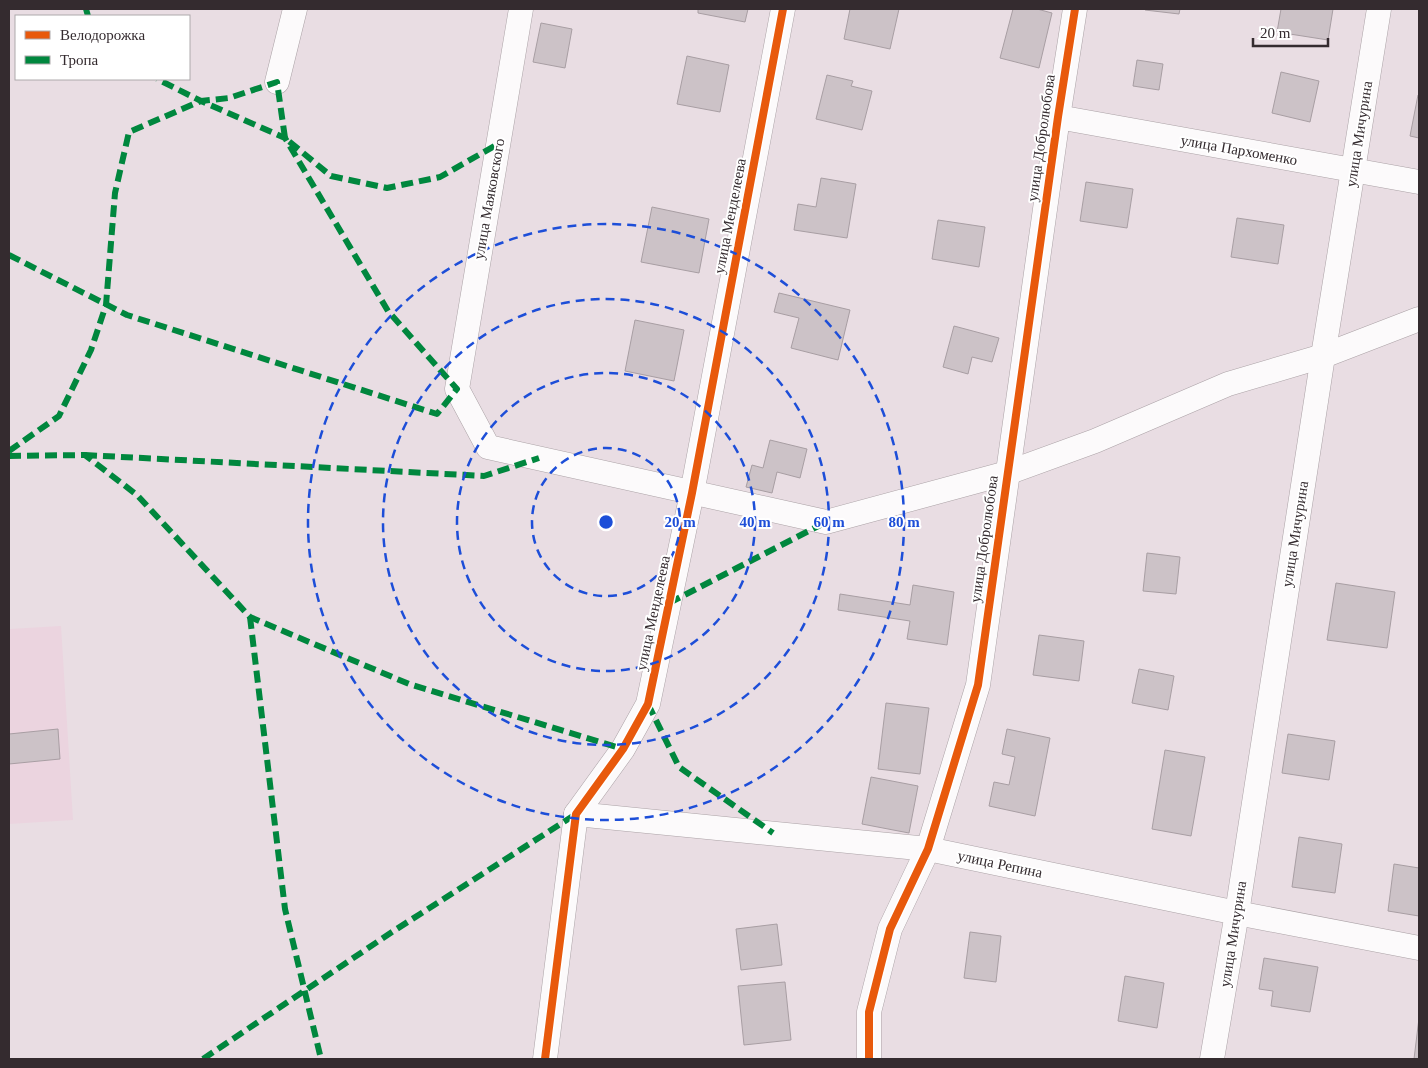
<svg xmlns="http://www.w3.org/2000/svg" width="1428" height="1068" viewBox="0 0 1428 1068" font-family="'Times New Roman',serif">
  <style>
    .built { fill: #ebd4df }
    .building { fill: #ccc2c7; stroke: #a89ea3 }
    .lines { fill: none; stroke-linecap: round; stroke-linejoin: round }
    .minor-casing { stroke: #aba2a6; stroke-width: 25 }
    .minor { stroke: #fcfafb; stroke-width: 24 }
    .quiet { stroke: #00873e; stroke-width: 6; stroke-dasharray: 12 6; stroke-linecap: butt }
    .cycleway-casing { stroke: #fff; stroke-width: 11 }
    .cycleway { stroke: #e8590c; stroke-width: 8 }
    .ring { fill: none; stroke: #1d4ed8; stroke-width: 2.5; stroke-dasharray: 9 6 }
    .labels { text-anchor: middle; dominant-baseline: central; stroke-width: 4; stroke-linejoin: round; paint-order: stroke }
    .street-label { font-size: 15px; fill: #342b2f; stroke: #fff }
    .centre { fill: #1d4ed8; stroke: #fff; stroke-width: 2.5 }
    .ring-label { font-size: 15px; text-anchor: middle; font-weight: bold; fill: #1d4ed8; stroke: #fff; stroke-width: 4; stroke-linejoin: round; paint-order: stroke }
  </style>
  <rect width="100%" height="100%" fill="#e9dde3"/>
  <!-- built -->
  <path class="built" d="M 61,626 L 73,820 L 9,824 L 9,629 Z"/>
  <!-- building -->
  <g class="building">
    <path d="M 698,9 L 748,9 L 745,22 L 698,13 Z"/>
    <path d="M 850,9 L 899,9 L 890,49 L 844,39 Z"/>
    <path d="M 1013,9 L 1037,9 L 1052,13 L 1039,68 L 1000,58 Z"/>
    <path d="M 1145,9 L 1180,9 L 1179,14 L 1145,10 Z"/>
    <path d="M 1281,9 L 1333,9 L 1328,40 L 1277,32 Z"/>
    <path d="M 541,23 L 572,29 L 565,68 L 533,62 Z"/>
    <path d="M 687,56 L 729,65 L 720,112 L 677,104 Z"/>
    <path d="M 1137,60 L 1163,64 L 1159,90 L 1133,86 Z"/>
    <path d="M 1281,72 L 1319,81 L 1310,122 L 1272,113 Z"/>
    <path d="M 827,75 L 853,81 L 851,86 L 872,91 L 862,130 L 816,119 Z"/>
    <path d="M 1418,95 L 1419,95 L 1419,138 L 1410,136 Z"/>
    <path d="M 821,178 L 856,184 L 847,238 L 794,230 L 798,204 L 816,207 Z"/>
    <path d="M 1086,182 L 1133,189 L 1127,228 L 1080,221 Z"/>
    <path d="M 652,207 L 709,219 L 699,273 L 641,262 Z"/>
    <path d="M 1237,218 L 1284,225 L 1278,264 L 1231,257 Z"/>
    <path d="M 938,220 L 985,227 L 979,267 L 932,259 Z"/>
    <path d="M 779,293 L 850,310 L 838,360 L 791,348 L 799,318 L 774,312 Z"/>
    <path d="M 635,320 L 684,330 L 674,381 L 625,371 Z"/>
    <path d="M 954,326 L 999,338 L 992,362 L 972,357 L 968,374 L 943,367 Z"/>
    <path d="M 770,440 L 807,449 L 800,478 L 777,472 L 772,493 L 746,487 L 752,465 L 763,468 Z"/>
    <path d="M 1147,553 L 1180,557 L 1176,594 L 1143,591 Z"/>
    <path d="M 1336,583 L 1395,592 L 1387,648 L 1327,640 Z"/>
    <path d="M 913,585 L 954,592 L 947,645 L 907,639 L 910,621 L 838,610 L 840,594 L 910,605 Z"/>
    <path d="M 1039,635 L 1084,641 L 1079,681 L 1033,675 Z"/>
    <path d="M 1139,669 L 1174,676 L 1168,710 L 1132,703 Z"/>
    <path d="M 886,703 L 929,708 L 920,774 L 878,769 Z"/>
    <path d="M 58,729 L 60,759 L 9,764 L 9,734 Z"/>
    <path d="M 1007,729 L 1050,738 L 1035,816 L 989,806 L 994,782 L 1009,785 L 1015,757 L 1002,754 Z"/>
    <path d="M 1288,734 L 1335,741 L 1329,780 L 1282,773 Z"/>
    <path d="M 1165,750 L 1205,757 L 1191,836 L 1152,829 Z"/>
    <path d="M 871,777 L 918,786 L 909,833 L 862,824 Z"/>
    <path d="M 1299,837 L 1342,844 L 1335,893 L 1292,887 Z"/>
    <path d="M 1394,864 L 1419,868 L 1419,916 L 1388,911 Z"/>
    <path d="M 777,924 L 782,965 L 741,970 L 736,929 Z"/>
    <path d="M 970,932 L 1001,936 L 996,982 L 964,978 Z"/>
    <path d="M 1264,958 L 1318,967 L 1310,1012 L 1271,1006 L 1273,991 L 1259,989 Z"/>
    <path d="M 1125,976 L 1164,983 L 1157,1028 L 1118,1021 Z"/>
    <path d="M 785,982 L 791,1040 L 744,1045 L 738,986 Z"/>
    <path d="M 1419,1018 L 1419,1059 L 1414,1059 Z"/>
  </g>
  <g class="lines">
    <defs>
      <g id="minor">
        <path d="M 521,9 L 457,389 L 488,447 L 826,522 L 1007,473 L 1095,441 L 1228,384 L 1323,356 L 1419,319"/>
        <path d="M 277,82 L 295,9"/>
        <path d="M 1058,117 L 1419,182"/>
        <path d="M 576,814 L 928,849 L 1237,913 L 1419,948"/>
        <path d="M 545,1059 L 576,814 L 623,749 L 648,704 L 692,493 L 783,9"/>
        <path d="M 869,1059 L 869,1012 L 890,929 L 928,849 L 978,685 L 1058,117 L 1075,9"/>
        <path d="M 1212,1059 L 1237,913 L 1323,356 L 1379,9"/>
      </g>
    </defs>
    <!-- minor casing -->
    <use href="#minor" class="minor-casing"/>
    <!-- minor -->
    <use href="#minor" class="minor"/>
    <!-- quiet -->
    <g class="quiet">
      <path d="M 86,9 L 88,16"/>
      <path d="M 9,255 L 127,315 L 437,414 L 457,389 L 388,311 L 285,138 L 201,101 L 157,79"/>
      <path d="M 9,451 L 59,416 L 91,350 L 106,305 L 115,193 L 129,132 L 201,101 L 229,98 L 277,82 L 285,138 L 331,176 L 387,188 L 440,177 L 498,144"/>
      <path d="M 85,455 L 484,476 L 539,458"/>
      <path d="M 9,456 L 85,455 L 137,495 L 250,617 L 409,684 L 623,749"/>
      <path d="M 669,603 L 826,522"/>
      <path d="M 250,617 L 285,909 L 321,1059"/>
      <path d="M 648,704 L 679,767 L 773,833"/>
      <path d="M 203,1059 L 392,932 L 576,814"/>
    </g>
    <defs>
      <g id="cycleway">
        <path d="M 545,1059 L 576,814 L 623,749 L 648,704 L 692,493 L 783,9"/>
        <path d="M 869,1059 L 869,1012 L 890,929 L 928,849 L 978,685 L 1058,117 L 1075,9"/>
      </g>
    </defs>
    <!-- cycleway casing -->
    <use href="#cycleway" class="cycleway-casing"/>
    <!-- cycleway -->
    <use href="#cycleway" class="cycleway"/>
  </g>
  <!-- distance rings -->
  <g class="ring">
    <circle cx="606" cy="522" r="74"/>
    <circle cx="606" cy="522" r="149"/>
    <circle cx="606" cy="522" r="223"/>
    <circle cx="606" cy="522" r="298"/>
  </g>
  <g class="labels">
    <!-- street labels -->
    <g class="street-label">
      <text transform="translate(1359 134) rotate(-81)">улица Мичурина</text>
      <text transform="translate(1041 138) rotate(-82)">улица Добролюбова</text>
      <text transform="translate(1239 150) rotate(10)">улица Пархоменко</text>
      <text transform="translate(489 199) rotate(-80)">улица Маяковского</text>
      <text transform="translate(730 216) rotate(-79)">улица Менделеева</text>
      <text transform="translate(1295 534) rotate(-81)">улица Мичурина</text>
      <text transform="translate(984 539) rotate(-82)">улица Добролюбова</text>
      <text transform="translate(653 613) rotate(-78)">улица Менделеева</text>
      <text transform="translate(1000 864) rotate(12)">улица Репина</text>
      <text transform="translate(1233 934) rotate(-81)">улица Мичурина</text>
    </g>
  </g>
  <circle cx="606" cy="522" r="8" class="centre"/>
  <g class="ring-label">
    <text x="680" y="527">20 m</text>
    <text x="755" y="527">40 m</text>
    <text x="829" y="527">60 m</text>
    <text x="904" y="527">80 m</text>
  </g>
  <!-- border -->
  <rect width="1428" height="1068" fill="none" stroke="#342b2f" stroke-width="20"/>
  <!-- legend -->
  <rect x="15" y="15" width="175" height="65" fill="#ffffff" stroke="#aeaaac"/>
  <rect x="25" y="31" width="25" height="8" fill="#e8590c" stroke="#aeaaac"/>
  <text x="60" y="40" font-size="15" fill="#342b2f">Велодорожка</text>
  <rect x="25" y="56" width="25" height="8" fill="#00873e" stroke="#aeaaac"/>
  <text x="60" y="65" font-size="15" fill="#342b2f">Тропа</text>
  <!-- scale -->
  <path d="M1253 38v8h75v-8" fill="none" stroke="#342b2f" stroke-width="2.5"/>
  <text x="1260" y="38" font-size="15" fill="#342b2f" stroke="#ffffff" stroke-width="4" paint-order="stroke">20 m</text>
</svg>
